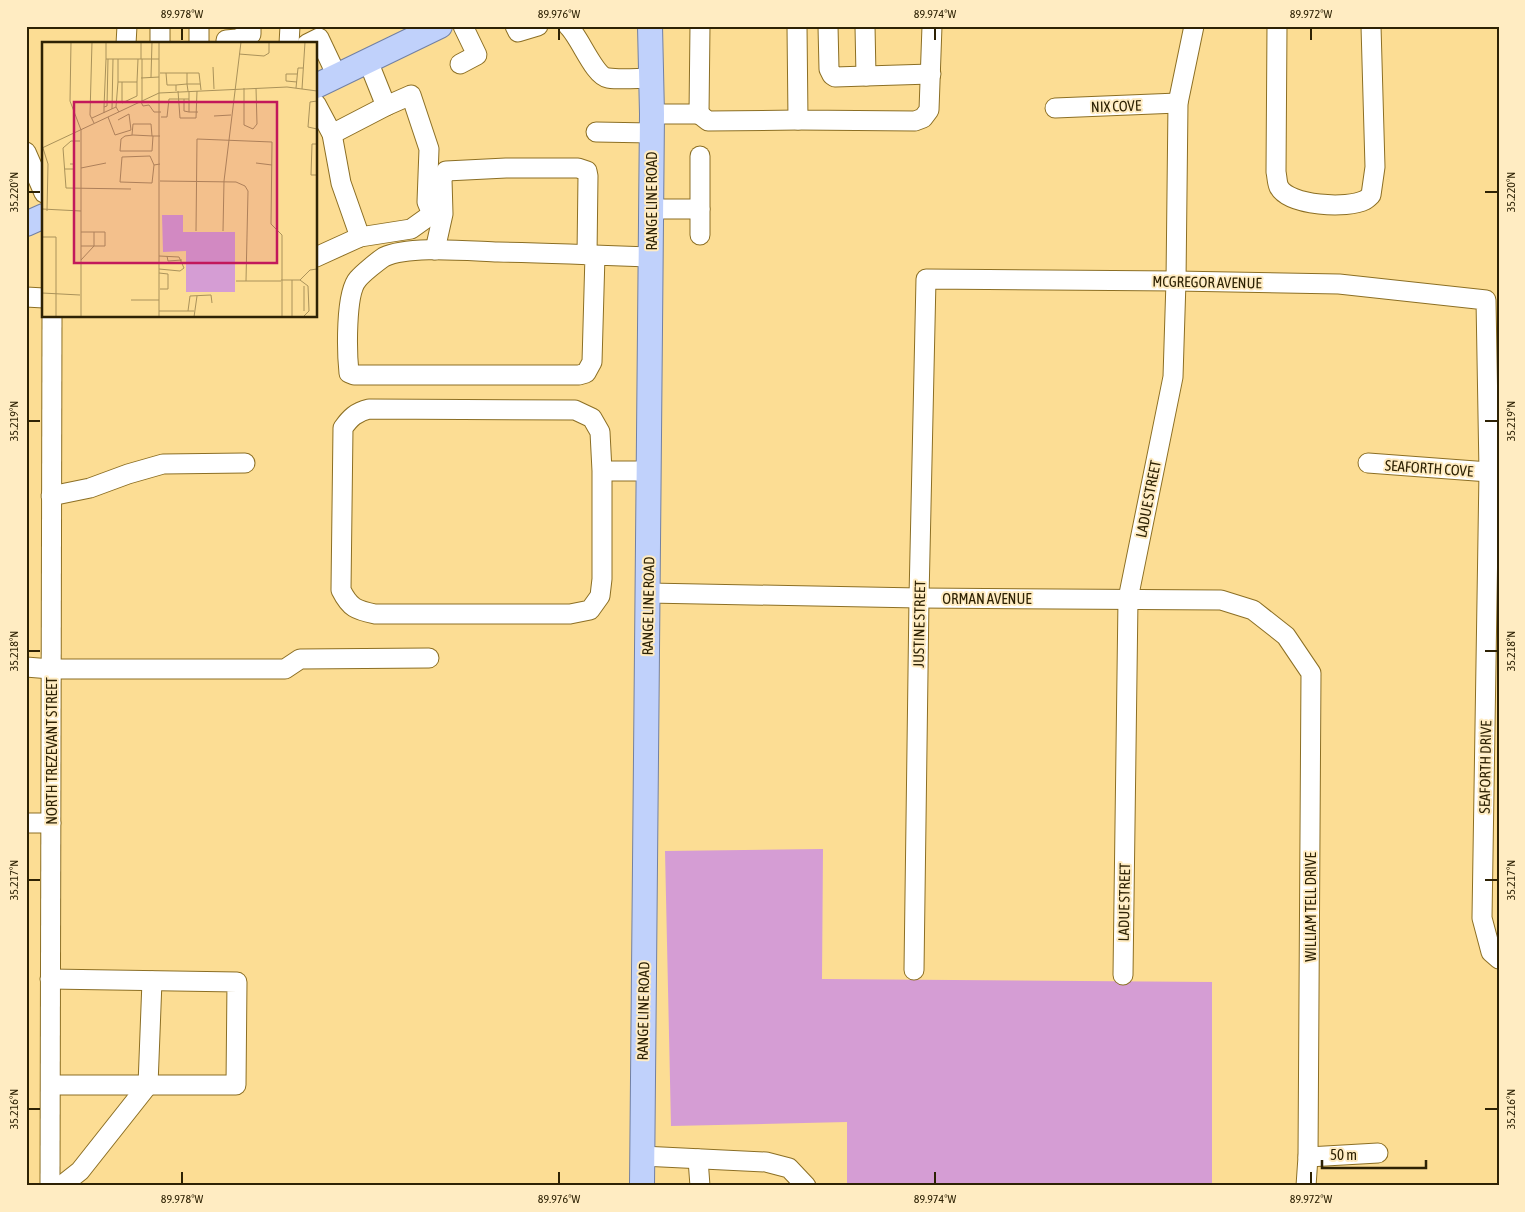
<svg xmlns="http://www.w3.org/2000/svg" width="1525" height="1212" viewBox="0 0 1525 1212" font-family="'Asap Condensed',sans-serif">
  <style>
    .green { fill: #d59dd4 }
    .lines { fill: none; stroke-linecap: round; stroke-linejoin: round }
    .minor-casing { stroke: #8c6f24; stroke-width: 21 }
    .major-casing { stroke: #7280a3; stroke-width: 26 }
    .minor { stroke: #fff; stroke-width: 19 }
    .major { stroke: #c0d1fb; stroke-width: 24 }
    .ticks { fill: none; stroke: #2e2204; stroke-width: 2 }
    .labels { text-anchor: middle; dominant-baseline: central; stroke-width: 4; stroke-linejoin: round; paint-order: stroke }
    .street-label { font-size: 15px; fill: #2e2204; stroke: #ffecc2 }
    .inset-road { fill: none; stroke: #aa925a; stroke-width: 1 }
    .view { fill: #c2185b; fill-opacity: 0.15; stroke: #c2185b; stroke-width: 2.5 }
    .inset-edge { fill: none; stroke: #2e2204; stroke-width: 2.5 }
    .neatline { fill: none; stroke: #2e2204; stroke-width: 2 }
    .ticks-label { font-size: 12px; text-anchor: middle; fill: #2e2204 }
  </style>
  <rect width="100%" height="100%" fill="#fcdd94"/>
  <!-- green -->
  <path class="green" d="M 823,849 L 822,979 L 1212,982 L 1212,1186 L 847,1186 L 847,1122 L 671,1126 L 665,851 Z"/>
  <g class="lines">
    <defs>
      <g id="minor">
        <path d="M 515,26 L 518,32 L 538,26"/>
        <path d="M 568,26 C 580,37 594,76 608,78 C 622,80 638,78 652,78"/>
        <path d="M 797,26 L 798,120 L 915,121 L 923,118 L 929,110 L 932,26"/>
        <path d="M 828,26 L 829,69 L 832,75 L 835,77 L 866,76"/>
        <path d="M 865,26 L 866,76 L 931,74"/>
        <path d="M 1277,26 L 1276,172 C 1277,176 1277,183 1279,187 C 1289,206 1348,209 1365,200 C 1367,199 1369,197 1371,195 L 1375,167 L 1371,26"/>
        <path d="M 126,44 L 127,26"/>
        <path d="M 160,44 L 160,26"/>
        <path d="M 199,44 L 199,26"/>
        <path d="M 226,44 L 226,40 L 237,39 L 251,34 L 251,26"/>
        <path d="M 289,44 L 290,26"/>
        <path d="M 307,44 L 319,38 L 337,76"/>
        <path d="M 368,61 L 386,106"/>
        <path d="M 460,64 L 477,55 L 463,26"/>
        <path d="M 316,104 L 332,134 L 341,183 L 360,237"/>
        <path d="M 1055,108 L 1178,103"/>
        <path d="M 652,114 L 699,114 L 700,26"/>
        <path d="M 699,114 L 708,121 L 798,120"/>
        <path d="M 596,132 L 651,133"/>
        <path d="M 26,152 L 44,193"/>
        <path d="M 651,209 L 700,209 L 700,235"/>
        <path d="M 700,209 L 700,156"/>
        <path d="M 435,250 L 443,214 L 442,179 L 446,171 L 506,168 L 578,168 L 587,171 L 588,176 L 587,255"/>
        <path d="M 595,255 L 592,362 L 586,373 L 579,375 L 354,375 L 349,373 C 347,354 345,293 358,279 C 363,273 378,261 384,257 C 408,245 470,251 498,252 C 549,253 600,255 650,257"/>
        <path d="M 316,257 L 360,237 L 411,229 L 432,214 L 427,202 L 429,149 L 411,95 L 386,106 L 332,134"/>
        <path d="M 26,297 L 44,298"/>
        <path d="M 1368,463 L 1489,472"/>
        <path d="M 602,471 L 602,579 L 600,596 L 590,610 L 570,614 L 375,614 C 356,610 350,608 341,590 L 343,428 C 350,418 356,412 369,409 L 575,410 L 592,418 L 600,432 L 602,471 L 649,471"/>
        <path d="M 51,496 L 90,488 L 128,474 L 163,464 L 245,463"/>
        <path d="M 648,593 L 919,598 L 1221,600 L 1253,610 L 1286,636 L 1311,673 L 1308,1157 L 1306,1186"/>
        <path d="M 26,667 L 51,669 L 285,669 L 300,659 L 429,658"/>
        <path d="M 26,823 L 51,823"/>
        <path d="M 914,970 L 919,598 L 926,279 L 1176,281 L 1339,284 L 1486,300 L 1489,472 L 1482,918 L 1491,952 L 1499,959"/>
        <path d="M 1123,975 L 1128,599 L 1173,377 L 1176,281 L 1178,103 L 1194,26"/>
        <path d="M 50,979 L 237,982 L 236,1085 L 51,1085"/>
        <path d="M 642,1156 L 766,1162 L 789,1168 L 806,1186"/>
        <path d="M 1308,1157 L 1378,1153"/>
        <path d="M 698,1159 L 700,1186"/>
        <path d="M 50,1186 L 52,316"/>
        <path d="M 61,1186 L 80,1171 L 148,1085 L 152,981"/>
      </g>
      <g id="major">
        <path d="M 316,86 L 440,26"/>
        <path d="M 26,224 L 44,216"/>
        <path d="M 642,1186 L 652,114 L 650,26"/>
      </g>
    </defs>
    <!-- minor casing -->
    <use href="#minor" class="minor-casing"/>
    <!-- major casing -->
    <use href="#major" class="major-casing"/>
    <!-- minor -->
    <use href="#minor" class="minor"/>
    <!-- major -->
    <use href="#major" class="major"/>
  </g>
  <!-- ticks -->
  <path class="ticks" d="M 182,28 L 182,40M 559,28 L 559,40M 935,28 L 935,40M 1311,28 L 1311,40M 28,192 L 40,192M 1485,192 L 1498,192M 28,421 L 40,421M 1485,421 L 1498,421M 28,651 L 40,651M 1485,651 L 1498,651M 28,880 L 40,880M 1485,880 L 1498,880M 28,1109 L 40,1109M 1485,1109 L 1498,1109M 182,1172 L 182,1184M 559,1172 L 559,1184M 935,1172 L 935,1184M 1311,1172 L 1311,1184"/>
  <g class="labels">
    <!-- street labels -->
    <g class="street-label">
      <text transform="translate(1116 106) rotate(-2)">NIX COVE</text>
      <text transform="translate(651 201) rotate(-90)">RANGE LINE ROAD</text>
      <text transform="translate(1207 282) rotate(1)">MCGREGOR AVENUE</text>
      <text transform="translate(1429 468) rotate(4)">SEAFORTH COVE</text>
      <text transform="translate(1148 499) rotate(-79)">LADUE STREET</text>
      <text x="987" y="598">ORMAN AVENUE</text>
      <text transform="translate(648 606) rotate(-89)">RANGE LINE ROAD</text>
      <text transform="translate(919 624) rotate(-89)">JUSTINE STREET</text>
      <text transform="translate(51 751) rotate(-90)">NORTH TREZEVANT STREET</text>
      <text transform="translate(1485 767) rotate(-89)">SEAFORTH DRIVE</text>
      <text transform="translate(1124 902) rotate(-89)">LADUE STREET</text>
      <text transform="translate(1310 907) rotate(-90)">WILLIAM TELL DRIVE</text>
      <text transform="translate(643 1011) rotate(-89)">RANGE LINE ROAD</text>
    </g>
  </g>
  <!-- overview -->
  <g transform="translate(42 42)">
    <rect width="275" height="275" fill="#fcdd94"/>
    <path d="M 120,173 L 141,173 L 141,190 L 193,190 L 193,250 L 144,250 L 144,209 L 121,210 Z" fill="#d59dd4"/>
    <path class="inset-road" d="M 29,0 L 28,59 L 39,88 L 39,275M 50,0 L 48,73 L 52,81M 64,0 L 64,17 L 117,17M 197,12 L 222,14 L 227,11 L 227,0M 99,17 L 99,0M 171,25 L 172,47M 118,31 L 145,31 L 145,42 L 134,43 L 134,49M 124,31 L 125,43 L 134,43M 145,31 L 157,31 L 159,48M 109,35 L 110,0M 99,36 L 117,35M 76,40 L 76,17M 95,40 L 96,17M 255,40 L 244,39 L 244,32 L 255,32M 202,46 L 202,83 L 211,87 L 215,82 L 214,46M 254,46 L 256,26 L 261,26M 260,47 L 263,0M 136,49 L 138,76 L 154,76 L 155,49M 146,49 L 145,42 L 158,42M 147,49 L 147,70 L 156,70M 142,57 L 142,69 L 147,70M 100,59 L 100,17M 275,59 L 268,60 L 266,85 L 275,87M 99,60 L 101,64 L 107,63 L 112,70 L 119,70M 62,65 L 64,17M 74,65 L 76,40 L 95,40 L 95,54 L 80,61 L 80,40M 70,67 L 71,17M 62,71 L 62,65 L 65,64 L 66,17M 172,74 L 189,73M 66,75 L 73,93 L 89,88 L 87,72 L 76,78M 119,75 L 125,75 L 127,57 L 147,57M 50,76 L 74,65 L 77,70M 90,93 L 91,82 L 109,82 L 110,94M 111,94 L 110,109 L 78,109 L 79,97 L 83,94 L 91,93 L 111,94 L 118,94M 38,99 L 29,99 L 21,106 L 24,146 L 89,147M 275,102 L 270,102 L 269,133 L 275,133M 0,103 L 6,122 L 5,169M 0,106 L 117,51 L 245,45 L 275,49M 214,121 L 230,123M 112,123 L 110,141 L 78,140 L 80,115 L 108,114 L 112,123 L 118,122M 39,126 L 64,121M 23,127 L 32,127 L 32,122 L 28,122M 118,139 L 194,140 L 203,144 L 206,149 L 204,239M 0,167 L 39,169M 154,189 L 155,97 L 230,100 L 229,182 L 240,193 L 240,275M 181,189 L 182,139 L 199,0M 39,190 L 63,190 L 63,204 L 39,204M 0,195 L 14,195 L 14,275M 125,214 L 126,219 L 140,218M 39,218 L 52,204 L 52,190M 117,227 L 138,229 L 142,226 L 137,215 L 117,214M 117,231 L 126,232 L 126,247 L 118,247M 239,238 L 258,238 L 266,244 L 267,269 L 261,275M 258,238 L 268,228 L 275,227M 194,239 L 239,239M 0,251 L 38,253M 89,258 L 117,258M 117,269 L 152,269M 146,269 L 148,254 L 169,253 L 170,261M 262,269 L 262,244M 117,275 L 117,0M 152,275 L 155,254M 250,275 L 250,238"/>
    <path class="view" d="M 32,60 L 235,60 L 235,221 L 32,221 Z"/>
    <rect width="275" height="275" class="inset-edge"/>
  </g>
  <!-- border -->
  <rect width="1525" height="1212" fill="none" stroke="#ffecc2" stroke-width="55"/>
  <!-- scale -->
  <path d="M1322 1160v8h104v-8" fill="none" stroke="#2e2204" stroke-width="2.5"/>
  <text x="1330" y="1160" font-size="15" fill="#2e2204" stroke="#ffecc2" stroke-width="4" paint-order="stroke">50 m</text>
  <rect x="28" y="28" width="1470" height="1156" class="neatline"/>
  <g class="ticks-label">
    <text x="182" y="18">89.978°W</text>
    <text x="559" y="18">89.976°W</text>
    <text x="935" y="18">89.974°W</text>
    <text x="1311" y="18">89.972°W</text>
    <text transform="translate(14 192) rotate(-90)" y="4">35.220°N</text>
    <text transform="translate(1511 192) rotate(-90)" y="4">35.220°N</text>
    <text transform="translate(14 421) rotate(-90)" y="4">35.219°N</text>
    <text transform="translate(1511 421) rotate(-90)" y="4">35.219°N</text>
    <text transform="translate(14 651) rotate(-90)" y="4">35.218°N</text>
    <text transform="translate(1511 651) rotate(-90)" y="4">35.218°N</text>
    <text transform="translate(14 880) rotate(-90)" y="4">35.217°N</text>
    <text transform="translate(1511 880) rotate(-90)" y="4">35.217°N</text>
    <text transform="translate(14 1109) rotate(-90)" y="4">35.216°N</text>
    <text transform="translate(1511 1109) rotate(-90)" y="4">35.216°N</text>
    <text x="182" y="1203">89.978°W</text>
    <text x="559" y="1203">89.976°W</text>
    <text x="935" y="1203">89.974°W</text>
    <text x="1311" y="1203">89.972°W</text>
  </g>
</svg>
